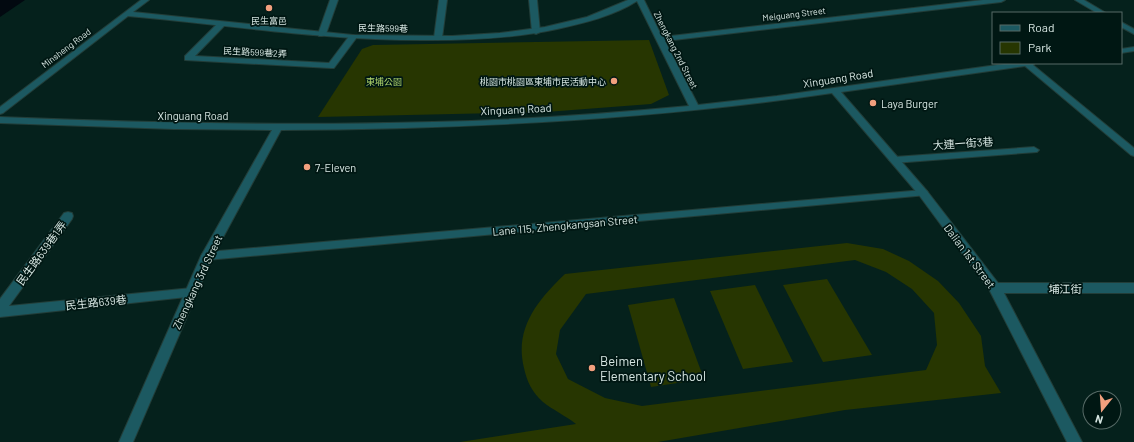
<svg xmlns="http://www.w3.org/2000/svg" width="1134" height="442" viewBox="0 0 1134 442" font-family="Barlow,'Noto Sans TC',sans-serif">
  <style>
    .green { fill: #273601; fill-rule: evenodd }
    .water { fill: #020910 }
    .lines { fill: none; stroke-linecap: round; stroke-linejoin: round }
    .service-casing { stroke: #223d38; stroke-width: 2 }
    .minor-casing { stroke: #223d38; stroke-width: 2 }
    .service { fill: #1c5961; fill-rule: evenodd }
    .minor { fill: #1c5961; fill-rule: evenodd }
    .poi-dot { fill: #f2a07e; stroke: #001713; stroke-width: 1.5 }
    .labels { text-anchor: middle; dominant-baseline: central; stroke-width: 3.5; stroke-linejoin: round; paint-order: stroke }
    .far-street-label { font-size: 9px; fill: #d7e7e3; stroke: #001713 }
    .far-poi-label { font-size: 9px; fill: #d7e7e3; stroke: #001713 }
    .far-park-label { font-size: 9px; fill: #b2d86d; stroke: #001713 }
    .street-label { font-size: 11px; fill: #d7e7e3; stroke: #001713 }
    .poi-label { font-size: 11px; fill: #d7e7e3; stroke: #001713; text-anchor: start }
    .near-poi-label { font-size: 13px; fill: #d7e7e3; stroke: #001713; text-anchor: start }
  </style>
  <rect width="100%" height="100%" fill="#05211c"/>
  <!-- green -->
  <g class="green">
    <path d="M 649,40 L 669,95 L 651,104 L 546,112 L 318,117 L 362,49 L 373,45 Z"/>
    <path d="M 847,243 L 883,249 L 909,261 L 938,281 L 959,303 L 981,336 L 985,366 L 1001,393 L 845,410 L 658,442 L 460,442 L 576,424 C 566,416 553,410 543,402 C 532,392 527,382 524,368 C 514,328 538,300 565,274 ZM 855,260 L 886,272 L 912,289 L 934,313 L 937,345 L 926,370 L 642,406 L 605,398 L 568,379 L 556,354 L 560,330 L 586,294 Z"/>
    <path d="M 827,279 L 872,355 L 823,362 L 783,285 Z"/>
    <path d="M 755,285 L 793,362 L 743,369 L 710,291 Z"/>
    <path d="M 674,298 L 704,379 L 651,387 L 628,305 Z"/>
  </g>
  <!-- water -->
  <path class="water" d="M 0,0 L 25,0 L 0,17 Z"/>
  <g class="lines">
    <defs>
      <g id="service">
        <path d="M 330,0 L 338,0 L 326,34 L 322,36 L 319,36 L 318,34 Z"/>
        <path d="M 439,0 L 447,0 L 442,38 L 438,40 L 434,38 Z"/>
        <path d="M 529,0 L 537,0 L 540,32 L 536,34 L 532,32 Z"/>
        <path d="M 219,22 L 222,22 L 226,24 L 195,56 L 329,63 L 350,35 L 353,35 L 357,37 L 334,68 L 331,68 L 185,60 L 185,56 Z"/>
        <path d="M 1034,147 L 1039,150 L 1037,152 L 894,163 L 889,160 L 894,157 Z"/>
        <path d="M 923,190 L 927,191 L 928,193 L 927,195 L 207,260 L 203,259 L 201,256 L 203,253 L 207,252 Z"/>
        <path d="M 68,212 L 72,213 L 73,216 L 72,219 L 9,306 L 192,288 L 196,290 L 198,293 L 196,296 L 0,317 L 0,299 L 64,213 Z"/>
      </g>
      <g id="minor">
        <path d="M 141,0 L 149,0 L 133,12 L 353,35 L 452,36 L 500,33 L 545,27 L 587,17 L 628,0 L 644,0 L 662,37 L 983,0 L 1005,0 L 1001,2 L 665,41 L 698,105 L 777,96 L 1011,63 L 1035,63 L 1033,65 L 1134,148 L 1134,156 L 1131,155 L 1025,66 L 841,92 L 927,191 L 998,283 L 1134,283 L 1134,293 L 1004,293 L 1082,442 L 1067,442 L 990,291 L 919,195 L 832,93 C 649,120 466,129 281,130 L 213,256 L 133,442 L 119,442 L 201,256 L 272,130 L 174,129 L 0,123 L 0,117 C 144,123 289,126 433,122 C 519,120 604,114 689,106 L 637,1 C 614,16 584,23 557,29 C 516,38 473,40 431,40 C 329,41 229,25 128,16 L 3,113 L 0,114 L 0,107 Z"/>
        <path d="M 1075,0 L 1084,0 L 1106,13 L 1097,13 Z"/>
        <path d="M 1121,22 L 1134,29 L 1134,34 L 1121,27 Z"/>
        <path d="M 1134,47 L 1134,51 L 1121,53 L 1121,49 Z"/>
      </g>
    </defs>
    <!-- service casing -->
    <use href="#service" class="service-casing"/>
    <!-- minor casing -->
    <use href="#minor" class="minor-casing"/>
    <!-- service -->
    <use href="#service" class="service"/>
    <!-- minor -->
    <use href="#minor" class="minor"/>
  </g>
  <!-- markers -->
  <g class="poi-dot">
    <circle cx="269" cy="8" r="4"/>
    <circle cx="614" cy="81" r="4"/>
    <circle cx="873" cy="103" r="4"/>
    <circle cx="307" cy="167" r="4"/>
    <circle cx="592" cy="368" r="4"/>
  </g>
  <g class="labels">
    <!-- far-street labels -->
    <g class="far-street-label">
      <text transform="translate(794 14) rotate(-7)">Meiguang Street</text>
      <text transform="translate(383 28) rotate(1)">民生路599巷</text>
      <text transform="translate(66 48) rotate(-37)">Minsheng Road</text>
      <text transform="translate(676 50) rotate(63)">Zhengkang 2nd Street</text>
      <text transform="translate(255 52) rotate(3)">民生路599巷2弄</text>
    </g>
    <!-- far-poi labels -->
    <g class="far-poi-label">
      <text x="269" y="20">民生富邑</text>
      <text x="606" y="81" text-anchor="end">桃園市桃園區東埔市民活動中心</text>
    </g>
    <!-- far-park labels -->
    <g class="far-park-label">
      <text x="384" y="81">東埔公園</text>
    </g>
    <!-- street labels -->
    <g class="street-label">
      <text transform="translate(838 78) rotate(-9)">Xinguang Road</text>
      <text transform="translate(516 109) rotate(-3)">Xinguang Road</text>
      <text x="193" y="115">Xinguang Road</text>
      <text transform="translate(963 143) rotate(-4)">大連一街3巷</text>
      <text transform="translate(565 225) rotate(-5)">Lane 115, Zhengkangsan Street</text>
      <text transform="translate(41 253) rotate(-54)">民生路639巷1弄</text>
      <text transform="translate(970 256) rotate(53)">Dalian 1st Street</text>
      <text transform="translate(197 282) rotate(-65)">Zhengkang 3rd Street</text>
      <text x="1065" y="288">埔江街</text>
      <text transform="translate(96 302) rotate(-6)">民生路639巷</text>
    </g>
    <!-- poi labels -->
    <g class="poi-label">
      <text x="881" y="103">Laya Burger</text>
      <text x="315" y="167">7-Eleven</text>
    </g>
    <!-- near-poi labels -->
    <g class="near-poi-label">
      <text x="600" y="361">Beimen<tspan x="600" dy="15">Elementary School</tspan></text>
    </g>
  </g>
  <!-- legend -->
  <rect x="992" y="12" width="130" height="52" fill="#001713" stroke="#566a66"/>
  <rect x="1000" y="25" width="20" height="6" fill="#1c5961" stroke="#566a66"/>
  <text x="1028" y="32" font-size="12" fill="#d7e7e3">Road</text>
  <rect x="1000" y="42" width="20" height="12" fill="#273601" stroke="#566a66"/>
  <text x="1028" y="52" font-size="12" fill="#d7e7e3">Park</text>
  <!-- north arrow -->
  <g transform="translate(1102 410) rotate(197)"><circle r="19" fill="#001713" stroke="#566a66"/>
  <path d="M0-3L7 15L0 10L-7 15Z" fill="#f2a07e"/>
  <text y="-6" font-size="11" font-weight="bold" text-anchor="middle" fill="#d7e7e3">N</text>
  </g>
</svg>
